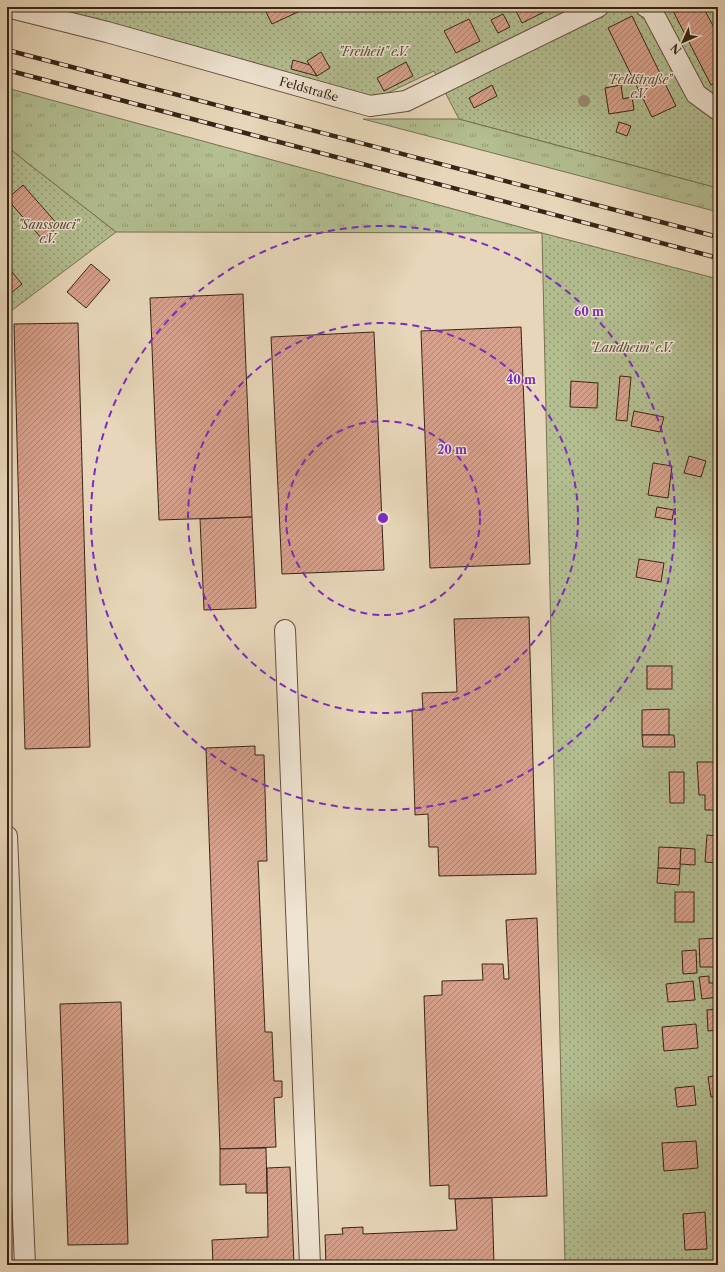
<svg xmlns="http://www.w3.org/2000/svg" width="725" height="1272" viewBox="0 0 725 1272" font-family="'Libre Caslon Text',serif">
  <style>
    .grass { fill: url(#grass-tufts); stroke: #767154 }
    .garden { fill: url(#garden-dots); stroke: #767154 }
    .building { fill: url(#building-hatch); stroke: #392416 }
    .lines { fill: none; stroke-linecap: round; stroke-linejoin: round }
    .service-casing { stroke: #64503f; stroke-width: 22 }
    .service { stroke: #efe4d2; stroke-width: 20 }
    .rail-casing { stroke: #392416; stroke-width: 4.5 }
    .rail { stroke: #efe4d2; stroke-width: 3; stroke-dasharray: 9; stroke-linecap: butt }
    .tree { fill: #988970 }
    .ring { fill: none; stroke: #7b2cbf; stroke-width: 2; stroke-dasharray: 7 5 }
    .labels { text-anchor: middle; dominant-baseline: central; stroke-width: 3; stroke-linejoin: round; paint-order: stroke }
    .park-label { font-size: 12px; font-style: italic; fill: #584a35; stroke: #efe4d2 }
    .street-label { font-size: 12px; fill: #392416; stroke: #efe4d2 }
    .centre { fill: #7b2cbf; stroke: #efe4d2; stroke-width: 2 }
    .ring-label { font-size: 12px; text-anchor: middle; font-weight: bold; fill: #7b2cbf; stroke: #efe4d2; stroke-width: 3; stroke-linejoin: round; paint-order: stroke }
  </style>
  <defs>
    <pattern id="grass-tufts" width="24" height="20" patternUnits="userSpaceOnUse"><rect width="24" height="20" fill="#b3be91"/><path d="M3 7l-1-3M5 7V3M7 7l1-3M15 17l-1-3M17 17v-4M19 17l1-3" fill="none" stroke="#939a75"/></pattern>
    <pattern id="garden-dots" width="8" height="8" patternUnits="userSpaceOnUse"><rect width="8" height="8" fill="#b3be91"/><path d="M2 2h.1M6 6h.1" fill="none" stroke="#939a75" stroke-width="1.8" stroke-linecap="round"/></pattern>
    <pattern id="building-hatch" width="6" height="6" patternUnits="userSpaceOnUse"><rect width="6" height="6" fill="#d6a18d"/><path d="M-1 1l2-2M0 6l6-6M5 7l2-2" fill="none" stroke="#af8372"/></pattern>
  </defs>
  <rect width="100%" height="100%" fill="#e7d6b9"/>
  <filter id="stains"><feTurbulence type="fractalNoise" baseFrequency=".005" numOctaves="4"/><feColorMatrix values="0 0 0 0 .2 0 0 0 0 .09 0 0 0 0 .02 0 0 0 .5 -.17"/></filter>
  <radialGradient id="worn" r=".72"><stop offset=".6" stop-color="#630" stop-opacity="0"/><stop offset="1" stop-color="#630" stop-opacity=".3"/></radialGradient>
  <!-- grass -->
  <g class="grass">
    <path d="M 7,88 L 542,233 L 116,232 L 7,147 Z"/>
    <path d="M 363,119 L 459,119 L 718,188 L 718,212 Z"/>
  </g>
  <!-- garden -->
  <g class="garden">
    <path d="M 50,7 L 718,7 L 718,188 L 459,119 L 434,71 L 377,98 Z"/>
    <path d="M 7,147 L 116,232 L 7,314 Z"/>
    <path d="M 542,233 L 718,279 L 718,1265 L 565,1265 Z"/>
  </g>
  <!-- building -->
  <g class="building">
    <path d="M 276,7 L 298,7 L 300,11 L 272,24 L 266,12 Z"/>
    <path d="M 514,7 L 544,7 L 546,11 L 522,23 Z"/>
    <path d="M 671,7 L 703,7 L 718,35 L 718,82 L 711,85 Z"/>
    <path d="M 503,14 L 510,27 L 498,33 L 491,20 Z"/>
    <path d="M 632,16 L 676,106 L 652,117 L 608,28 Z"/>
    <path d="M 469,19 L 480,41 L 456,53 L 444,31 Z"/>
    <path d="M 321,52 L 330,68 L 317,76 L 307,61 Z"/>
    <path d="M 293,60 L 310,65 L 317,76 L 291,69 Z"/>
    <path d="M 406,62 L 413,76 L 384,91 L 377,78 Z"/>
    <path d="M 492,85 L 497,96 L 474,108 L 469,98 Z"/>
    <path d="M 621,85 L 623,99 L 632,97 L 634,110 L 609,114 L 605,88 Z"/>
    <path d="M 619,122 L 631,126 L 627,136 L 616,132 Z"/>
    <path d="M 23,185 L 59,226 L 43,240 L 7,199 Z"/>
    <path d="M 91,264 L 110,280 L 86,308 L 67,292 Z"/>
    <path d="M 7,266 L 22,284 L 11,293 L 7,289 Z"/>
    <path d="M 243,294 L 252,517 L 159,520 L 150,298 Z"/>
    <path d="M 78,323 L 90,747 L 25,749 L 14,324 Z"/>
    <path d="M 521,327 L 530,564 L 430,568 L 421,331 Z"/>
    <path d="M 374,332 L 384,570 L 282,574 L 271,337 Z"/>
    <path d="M 620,376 L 631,377 L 627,421 L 616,420 Z"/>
    <path d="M 571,381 L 598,383 L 597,408 L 570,407 Z"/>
    <path d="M 634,411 L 664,417 L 660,432 L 631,426 Z"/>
    <path d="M 689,456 L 706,461 L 701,477 L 684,473 Z"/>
    <path d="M 653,463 L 672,466 L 668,498 L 648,495 Z"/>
    <path d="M 657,507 L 674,510 L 672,520 L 655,517 Z"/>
    <path d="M 252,517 L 256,608 L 204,610 L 200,519 Z"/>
    <path d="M 639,559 L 664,563 L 661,582 L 636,577 Z"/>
    <path d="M 529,617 L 536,874 L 439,876 L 438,847 L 429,847 L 428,814 L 415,815 L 412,710 L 423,710 L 422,693 L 457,692 L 454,619 Z"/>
    <rect x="647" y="666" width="25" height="23"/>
    <path d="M 669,709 L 669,735 L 642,735 L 642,710 Z"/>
    <path d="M 642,735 L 674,735 L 675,747 L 643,747 Z"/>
    <path d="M 255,746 L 255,755 L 264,755 L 267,861 L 258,861 L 265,1032 L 272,1032 L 274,1081 L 282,1081 L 282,1097 L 274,1098 L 276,1147 L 220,1149 L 206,748 Z"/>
    <path d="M 697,762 L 718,762 L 718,810 L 705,810 L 705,795 L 699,795 Z"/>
    <path d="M 669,772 L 684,772 L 684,803 L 670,803 Z"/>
    <path d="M 707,835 L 718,836 L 718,863 L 705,862 Z"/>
    <path d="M 659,847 L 681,848 L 680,869 L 658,868 Z"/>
    <path d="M 681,848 L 695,849 L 695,865 L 680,864 Z"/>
    <path d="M 658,868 L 680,869 L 679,885 L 657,883 Z"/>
    <rect x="675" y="892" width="19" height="30"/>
    <path d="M 537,918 L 547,1196 L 449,1199 L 449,1185 L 430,1186 L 424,996 L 442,995 L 442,981 L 483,980 L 482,964 L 503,964 L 504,979 L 509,979 L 506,920 Z"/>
    <path d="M 718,938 L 718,967 L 700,967 L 699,939 Z"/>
    <path d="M 696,950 L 697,973 L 683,974 L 682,951 Z"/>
    <path d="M 709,976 L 709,983 L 718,983 L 718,997 L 702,999 L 699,977 Z"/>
    <path d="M 693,981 L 695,1000 L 668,1002 L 666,984 Z"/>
    <path d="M 121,1002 L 128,1244 L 68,1245 L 60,1004 Z"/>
    <path d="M 717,1009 L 718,1030 L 708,1031 L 707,1010 Z"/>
    <path d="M 696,1024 L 698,1048 L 664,1051 L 662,1027 Z"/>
    <path d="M 718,1075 L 718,1096 L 711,1097 L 708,1077 Z"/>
    <path d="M 694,1086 L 696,1105 L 677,1107 L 675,1088 Z"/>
    <path d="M 696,1141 L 698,1168 L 664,1171 L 662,1143 Z"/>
    <path d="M 266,1148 L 267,1193 L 246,1193 L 246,1184 L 220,1185 L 220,1149 Z"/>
    <path d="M 290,1167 L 294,1265 L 213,1265 L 212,1240 L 268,1237 L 267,1168 Z"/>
    <path d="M 492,1198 L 494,1265 L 326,1265 L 325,1235 L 343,1234 L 342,1228 L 363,1227 L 363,1234 L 457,1230 L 455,1199 Z"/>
    <path d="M 705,1212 L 707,1249 L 685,1250 L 683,1214 Z"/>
    <path d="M 718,1236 L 718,1262 L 716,1262 L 714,1237 Z"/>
  </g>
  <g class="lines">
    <defs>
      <g id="service">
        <path d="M 7,7 L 107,32 L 370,106 L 406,101 L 598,7"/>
        <path d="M 646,7 L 651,9 L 696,94 L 718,110"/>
        <path d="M 285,630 L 310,1265"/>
        <path d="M 7,836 L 25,1265"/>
      </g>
    </defs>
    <!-- service casing -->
    <use href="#service" class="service-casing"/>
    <!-- service -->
    <use href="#service" class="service"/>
    <defs>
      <g id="rail">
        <path d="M 7,50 L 718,237"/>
        <path d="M 7,70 L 718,258"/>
      </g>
    </defs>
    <!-- rail casing -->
    <use href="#rail" class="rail-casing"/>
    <!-- rail -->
    <use href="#rail" class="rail"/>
  </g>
  <!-- trees -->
  <circle class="tree" cx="584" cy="101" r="6"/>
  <!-- distance rings -->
  <g class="ring">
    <circle cx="383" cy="518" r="97"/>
    <circle cx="383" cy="518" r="195"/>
    <circle cx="383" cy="518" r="292"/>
  </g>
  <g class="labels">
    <!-- park labels -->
    <g class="park-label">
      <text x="373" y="51">"Freiheit" e.V.</text>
      <text x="639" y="79">"Feldstraße"<tspan x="639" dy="14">e.V.</tspan></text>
      <text x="48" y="224">"Sanssouci"<tspan x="48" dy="14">e.V.</tspan></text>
      <text x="631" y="347">"Landheim" e.V.</text>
    </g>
    <!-- street labels -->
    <g class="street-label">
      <text transform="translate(309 89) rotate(16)">Feldstraße</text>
    </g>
  </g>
  <circle cx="383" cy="518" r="6" class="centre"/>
  <g class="ring-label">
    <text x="589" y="316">60 m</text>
    <text x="521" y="384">40 m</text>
    <text x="452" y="454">20 m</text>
  </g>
  <!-- margin -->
  <rect width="725" height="1272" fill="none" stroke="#e7d6b9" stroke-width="24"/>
  <rect x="8" y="8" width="709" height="1256" fill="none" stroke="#392416" stroke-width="2"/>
  <rect x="12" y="12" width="701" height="1248" fill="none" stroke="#392416"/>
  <!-- north arrow -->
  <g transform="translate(683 42) rotate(225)" stroke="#efe4d2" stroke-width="3" paint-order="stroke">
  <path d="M0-3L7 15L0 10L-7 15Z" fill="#392416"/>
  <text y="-6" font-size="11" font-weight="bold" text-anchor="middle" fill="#392416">N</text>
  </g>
  <rect width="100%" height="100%" filter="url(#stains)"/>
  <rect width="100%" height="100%" fill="url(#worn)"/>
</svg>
